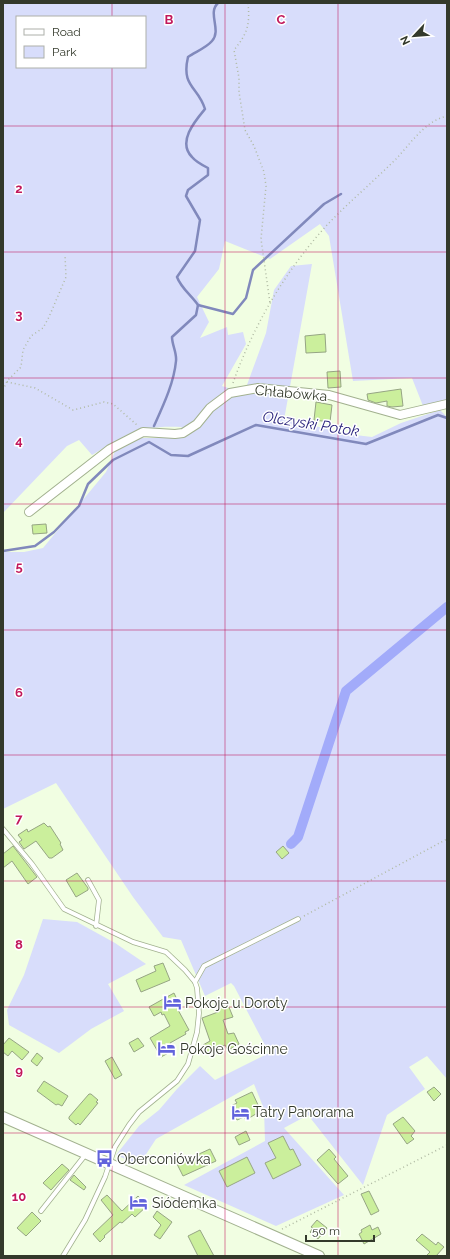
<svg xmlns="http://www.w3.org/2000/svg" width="450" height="1259" viewBox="0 0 450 1259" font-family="Raleway,sans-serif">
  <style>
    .green { fill: #d8ddfb; fill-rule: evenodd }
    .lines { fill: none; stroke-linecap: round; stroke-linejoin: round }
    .stream { stroke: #8189bc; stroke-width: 2.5 }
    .canal { stroke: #a2abfa; stroke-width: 10 }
    .building { fill: #cbef9c; stroke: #96a584 }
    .service-casing { stroke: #a2b18f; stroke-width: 5.5 }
    .minor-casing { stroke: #a2b18f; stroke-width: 10 }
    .tertiary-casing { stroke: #a2b18f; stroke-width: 12 }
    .path { stroke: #b0baa3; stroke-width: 1.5; stroke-dasharray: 1 3; stroke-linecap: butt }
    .service { stroke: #fff; stroke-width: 4 }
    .minor { stroke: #fff; stroke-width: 8 }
    .tertiary { stroke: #fff; stroke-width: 10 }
    .grid { fill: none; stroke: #c2185b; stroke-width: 1; stroke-opacity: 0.55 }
    .labels { text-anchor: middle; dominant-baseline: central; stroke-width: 3; stroke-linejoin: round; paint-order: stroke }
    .street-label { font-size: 14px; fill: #33392b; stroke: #fff }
    .poi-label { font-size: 14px; fill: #33392b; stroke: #fff; text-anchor: start }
    .water-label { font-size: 15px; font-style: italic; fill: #2b257e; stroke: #fff }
    .grid-label { font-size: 13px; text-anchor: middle; font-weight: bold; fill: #c2185b; stroke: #fff; stroke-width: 3; stroke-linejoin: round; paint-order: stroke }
  </style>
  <rect width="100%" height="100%" fill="#f1fee2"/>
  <!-- green -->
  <g class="green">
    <path d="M 3,3 L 447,3 L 447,401 L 423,406 L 412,378 L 353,381 L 329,236 L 320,224 L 270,259 L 225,241 L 219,269 L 197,297 L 209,322 L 200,338 L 227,327 L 228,335 L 243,332 L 246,344 L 222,386 L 244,393 L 266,333 L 274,290 L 291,266 L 312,264 L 284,420 L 307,424 L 347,434 L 372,437 L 401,423 L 440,410 L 447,417 L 447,1079 L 427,1056 L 409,1067 L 425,1089 L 387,1115 L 363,1185 L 308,1115 L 284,1128 L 344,1195 L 276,1226 L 184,1185 L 265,1141 L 264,1109 L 254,1084 L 156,1139 L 139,1165 L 116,1155 L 139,1126 L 159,1110 L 177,1089 L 200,1066 L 215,1080 L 269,1053 L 234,986 L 231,983 L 205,996 L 181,940 L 163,937 L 133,897 L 56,783 L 3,809 L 3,552 L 24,552 L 43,548 L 106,472 L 116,449 L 141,438 L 172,438 L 182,427 C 139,425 128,434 92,455 L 79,440 L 67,446 L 3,513 ZM 17,17 L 145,17 L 145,67 L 17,67 Z"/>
    <path d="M 43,919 L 77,922 L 115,943 L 146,964 L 108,984 L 124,1011 L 91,1029 L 59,1053 L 9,1025 L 7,1010 L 24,975 Z"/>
  </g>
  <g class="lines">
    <!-- stream -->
    <g class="stream">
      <path d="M 198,305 L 233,314 L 246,298 L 253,270 L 324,204 L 341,194"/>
      <path d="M 154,426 C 163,406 174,383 176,361 C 177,353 172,345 172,337 L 196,315 L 198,305 C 191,295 181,288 177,277 L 195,251 L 200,220 L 186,196 L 188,190 L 208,175 L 208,168 C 202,165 196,162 192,157 C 177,142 195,121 205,109 C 198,86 181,87 188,57 C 195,52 206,48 212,41 C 222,30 207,13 218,3"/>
      <path d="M 3,551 L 35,546 L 54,532 L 79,506 L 88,484 L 113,460 L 149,442 L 171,455 L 188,456 L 256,425 L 366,444 L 438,415 L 447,418"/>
    </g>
    <!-- canal -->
    <path class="canal" d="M 291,844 L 298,837 L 346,691 L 447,607"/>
  </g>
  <!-- building -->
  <g class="building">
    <path d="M 325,334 L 326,352 L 306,353 L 305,336 Z"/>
    <path d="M 340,371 L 341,387 L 328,388 L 327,372 Z"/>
    <path d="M 401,389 L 403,406 L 392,407 L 387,406 L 387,401 L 376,403 L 368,400 L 367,394 Z"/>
    <path d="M 316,402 L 332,405 L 330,422 L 314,420 Z"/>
    <path d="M 46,524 L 47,533 L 33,534 L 32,525 Z"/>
    <path d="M 44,823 L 48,827 L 50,826 L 61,843 L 60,844 L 63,850 L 52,858 L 49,858 L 36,841 L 24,849 L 19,842 L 22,840 L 18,835 L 27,829 L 28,832 Z"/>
    <path d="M 13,846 L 37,877 L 28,884 L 12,861 L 3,868 L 3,854 Z"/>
    <path d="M 283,846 L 289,853 L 282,859 L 276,852 Z"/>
    <path d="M 77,873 L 88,888 L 88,890 L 76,897 L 66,880 Z"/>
    <path d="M 163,963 L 170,980 L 141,992 L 136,980 L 156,971 L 154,966 Z"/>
    <path d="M 174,993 L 180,1006 L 177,1008 L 189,1030 L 185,1032 L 186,1034 L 170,1043 L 174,1050 L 161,1057 L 150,1038 L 170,1026 L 164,1014 L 162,1015 L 161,1012 L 154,1016 L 149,1007 Z"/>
    <path d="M 226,1000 L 233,1017 L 223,1020 L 228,1034 L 234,1033 L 239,1044 L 228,1050 L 225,1045 L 207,1054 L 203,1045 L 210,1041 L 202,1018 L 218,1012 L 215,1004 Z"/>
    <path d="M 9,1038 L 29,1052 L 22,1060 L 12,1051 L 8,1056 L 3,1052 L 3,1045 Z"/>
    <path d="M 138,1038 L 144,1046 L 134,1052 L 129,1043 Z"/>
    <path d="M 37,1053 L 43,1058 L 37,1066 L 31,1061 Z"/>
    <path d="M 112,1057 L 122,1075 L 115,1079 L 105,1061 Z"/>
    <path d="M 44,1081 L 68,1096 L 62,1106 L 58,1104 L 56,1105 L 37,1091 Z"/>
    <path d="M 434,1087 L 441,1094 L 434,1101 L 427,1092 Z"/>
    <path d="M 252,1092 L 259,1107 L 257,1108 L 259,1112 L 246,1120 L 244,1117 L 237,1120 L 231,1106 L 237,1103 L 235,1100 Z"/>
    <path d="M 89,1094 L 91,1094 L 98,1100 L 96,1102 L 98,1103 L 80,1125 L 78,1123 L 76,1125 L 69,1119 L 69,1117 Z"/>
    <path d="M 403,1117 L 415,1131 L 411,1136 L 414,1139 L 407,1144 L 393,1124 Z"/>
    <path d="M 246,1131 L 250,1140 L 239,1145 L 235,1137 Z"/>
    <path d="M 283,1136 L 290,1150 L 293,1149 L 301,1165 L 273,1179 L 265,1163 L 276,1158 L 268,1143 Z"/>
    <path d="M 210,1149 L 216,1161 L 183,1176 L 177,1164 Z"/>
    <path d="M 329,1149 L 336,1157 L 334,1159 L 348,1176 L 338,1184 L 317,1160 Z"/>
    <path d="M 247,1157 L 255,1173 L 227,1187 L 219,1171 Z"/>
    <path d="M 62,1164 L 69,1170 L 51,1190 L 43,1183 Z"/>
    <path d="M 74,1175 L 86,1187 L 84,1190 L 70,1180 Z"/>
    <path d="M 369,1191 L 379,1211 L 371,1215 L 361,1194 Z"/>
    <path d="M 107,1195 L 122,1211 L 138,1196 L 147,1206 L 135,1217 L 132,1214 L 122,1223 L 120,1222 L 104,1236 L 105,1237 L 100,1242 L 93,1234 L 113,1215 L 101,1200 Z"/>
    <path d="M 157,1211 L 172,1222 L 160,1239 L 154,1235 L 161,1225 L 153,1217 Z"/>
    <path d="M 32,1212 L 41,1221 L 26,1236 L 17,1228 Z"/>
    <path d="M 317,1220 L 327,1228 L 318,1239 L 310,1232 L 313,1228 L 311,1227 Z"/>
    <path d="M 370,1225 L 372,1230 L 378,1227 L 381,1234 L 364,1244 L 359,1234 L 362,1232 L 361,1230 Z"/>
    <path d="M 200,1230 L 214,1256 L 198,1256 L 188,1236 Z"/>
    <path d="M 422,1234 L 436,1245 L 438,1242 L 444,1247 L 436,1256 L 426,1256 L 430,1252 L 416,1240 Z"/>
  </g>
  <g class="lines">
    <defs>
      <g id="service">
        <path d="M 3,829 L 32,864 L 64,909 L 133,942 L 166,952 L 185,970 L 195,982 L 197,988 L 199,1013 L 197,1032 L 188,1064 L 177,1081 L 139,1112 L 129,1125 L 115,1147 L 105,1177 L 85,1220 L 63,1256"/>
        <path d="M 88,880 L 99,900 L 96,926"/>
        <path d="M 195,982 L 204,966 L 298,919"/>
        <path d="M 41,1211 L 86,1154"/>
      </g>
      <path id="minor" d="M 29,512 L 110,449 L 143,432 L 175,434 L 183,433 L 197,424 L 210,408 L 230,393 L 258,388 L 329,395 L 400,415 L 447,404"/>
      <path id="tertiary" d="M 3,1117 L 319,1256"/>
    </defs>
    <!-- service casing -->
    <use href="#service" class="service-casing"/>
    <!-- minor casing -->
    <use href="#minor" class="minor-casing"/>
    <!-- tertiary casing -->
    <use href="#tertiary" class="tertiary-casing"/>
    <!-- path -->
    <g class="path">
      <path d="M 248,3 C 250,24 248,33 234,50 L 239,78 L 239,92 L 245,130 L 254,146 L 264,172 L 266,186 L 261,239 L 270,303"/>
      <path d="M 3,381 L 35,388 L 73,410 L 104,402 L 113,404 L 137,425"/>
      <path d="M 233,383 C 253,326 286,270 327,225 C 349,202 374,181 397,158 C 411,143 425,121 447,116"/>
      <path d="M 3,390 L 7,381 L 21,367 L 23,350 L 31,336 L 43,328 L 49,317 L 66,277 L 65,255"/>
      <path d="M 304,916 L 447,839"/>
      <path d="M 282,1229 L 447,1145"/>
    </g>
    <!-- service -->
    <use href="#service" class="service"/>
    <!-- minor -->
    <use href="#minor" class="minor"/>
    <!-- tertiary -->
    <use href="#tertiary" class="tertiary"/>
  </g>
  <!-- grid -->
  <path class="grid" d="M 112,3 L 112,17M 225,3 L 225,1256M 338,3 L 338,1256M 112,67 L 112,1256M 3,126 L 447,126M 3,252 L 447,252M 3,378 L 447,378M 3,504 L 447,504M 3,630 L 447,630M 3,755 L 447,755M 3,881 L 447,881M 3,1007 L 447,1007M 3,1133 L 447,1133"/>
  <!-- icons -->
  <defs>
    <symbol id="hotel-bare" viewBox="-9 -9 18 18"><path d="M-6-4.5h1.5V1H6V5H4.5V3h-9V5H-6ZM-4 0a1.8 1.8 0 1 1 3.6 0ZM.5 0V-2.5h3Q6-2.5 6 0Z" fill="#6263dc" stroke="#fff" stroke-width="2.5" paint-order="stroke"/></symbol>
    <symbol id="bus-bare" viewBox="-9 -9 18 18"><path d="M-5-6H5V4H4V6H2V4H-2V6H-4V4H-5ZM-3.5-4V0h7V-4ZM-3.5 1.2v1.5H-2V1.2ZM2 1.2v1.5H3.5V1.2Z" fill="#6263dc" stroke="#fff" stroke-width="2.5" paint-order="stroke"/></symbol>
  </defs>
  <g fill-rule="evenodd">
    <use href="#hotel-bare" x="160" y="990" width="25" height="25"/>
    <use href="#hotel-bare" x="154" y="1036" width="25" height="25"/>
    <use href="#hotel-bare" x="228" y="1100" width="25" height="25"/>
    <use href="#bus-bare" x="92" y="1146" width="25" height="25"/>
    <use href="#hotel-bare" x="126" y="1190" width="25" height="25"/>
  </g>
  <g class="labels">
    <!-- street labels -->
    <g class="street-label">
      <text transform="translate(291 393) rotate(5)">Chłabówka</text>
    </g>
    <!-- poi labels -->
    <g class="poi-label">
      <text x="185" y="1003">Pokoje u Doroty</text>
      <text x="180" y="1049">Pokoje Gościnne</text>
      <text x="253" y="1112">Tatry Panorama</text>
      <text x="117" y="1159">Oberconiówka</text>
      <text x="152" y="1203">Siódemka</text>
    </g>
    <!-- water labels -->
    <g class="water-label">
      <text transform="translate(311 424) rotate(9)">Olczyski Potok</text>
    </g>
  </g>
  <g class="grid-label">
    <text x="169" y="24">B</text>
    <text x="281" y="24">C</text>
    <text x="19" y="193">2</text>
    <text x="19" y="319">3</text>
    <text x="19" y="445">4</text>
    <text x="19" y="571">5</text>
    <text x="19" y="697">6</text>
    <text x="19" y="823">7</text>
    <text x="19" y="949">8</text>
    <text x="19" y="1075">9</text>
    <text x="19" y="1201">10</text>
  </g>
  <!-- border -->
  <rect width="450" height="1259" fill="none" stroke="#33392b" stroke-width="8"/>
  <!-- legend -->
  <rect x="16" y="16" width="130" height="52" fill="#ffffff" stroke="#adb0aa"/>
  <rect x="24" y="29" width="20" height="6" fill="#ffffff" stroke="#adb0aa"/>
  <text x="52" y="36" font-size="12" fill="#33392b">Road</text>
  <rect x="24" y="46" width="20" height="12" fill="#d8ddfb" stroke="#adb0aa"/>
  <text x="52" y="56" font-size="12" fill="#33392b">Park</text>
  <!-- north arrow -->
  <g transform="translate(414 36) rotate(244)" stroke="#ffffff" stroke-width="3" paint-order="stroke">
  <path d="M0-3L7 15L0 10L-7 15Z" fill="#33392b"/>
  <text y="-6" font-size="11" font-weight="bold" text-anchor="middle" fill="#33392b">N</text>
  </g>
  <!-- scale -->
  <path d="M306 1235v6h68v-6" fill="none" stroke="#33392b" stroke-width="2"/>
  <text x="312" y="1235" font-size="12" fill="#33392b" stroke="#ffffff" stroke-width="3" paint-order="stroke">50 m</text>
</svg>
